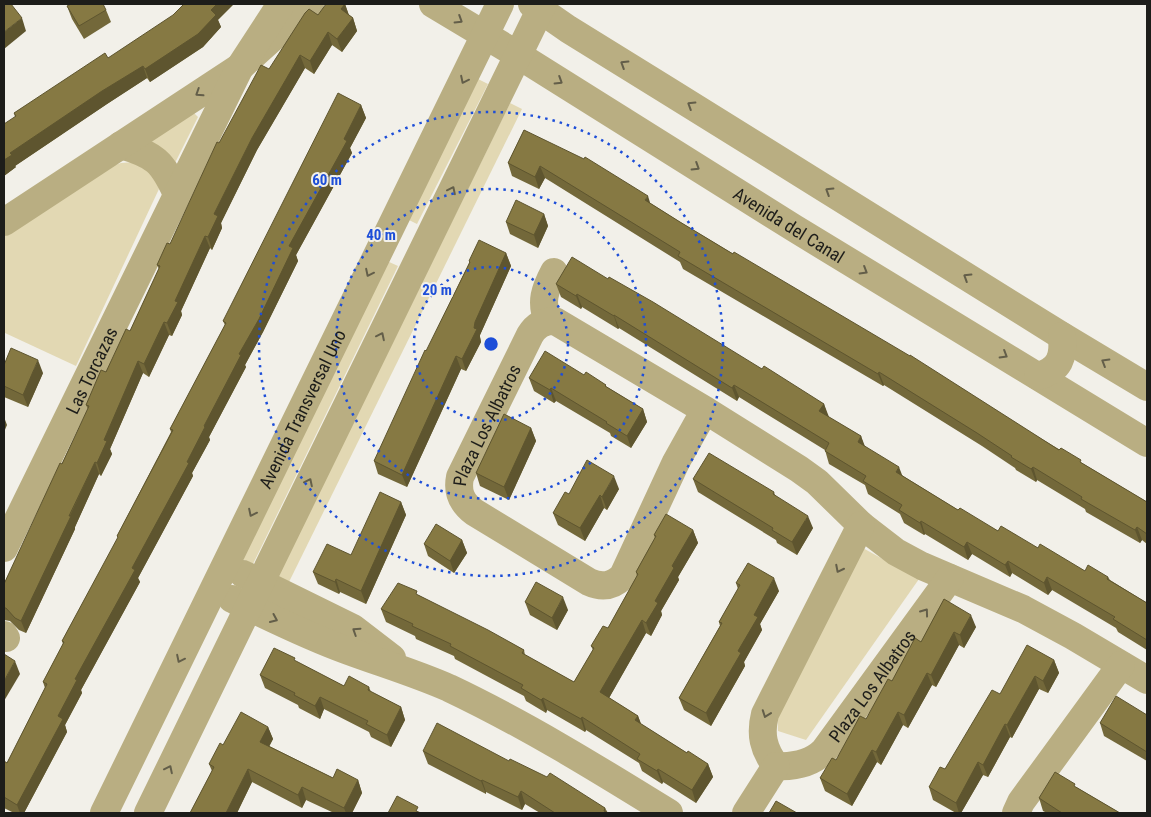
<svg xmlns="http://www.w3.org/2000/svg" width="1151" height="817" viewBox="0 0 1151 817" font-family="'Roboto Condensed',sans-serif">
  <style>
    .green { fill: #e2d8b3 }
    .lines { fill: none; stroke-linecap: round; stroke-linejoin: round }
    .minor { stroke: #b9ae82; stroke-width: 28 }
    .wall { fill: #73683a }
    .shaded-wall { fill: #5e552f }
    .building { fill: #867943; stroke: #5e552f }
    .oneway { stroke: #635e49 }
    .ring { fill: none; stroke: #1d4ed8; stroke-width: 2.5; stroke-dasharray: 2.5 5 }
    .labels { text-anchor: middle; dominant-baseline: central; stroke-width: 4; stroke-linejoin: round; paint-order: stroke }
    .street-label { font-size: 18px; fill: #1d1d1a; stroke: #f2f0e9 }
    .centre { fill: #1d4ed8; stroke: #f2f0e9; stroke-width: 2.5 }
    .ring-label { font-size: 15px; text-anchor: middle; font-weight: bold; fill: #1d4ed8; stroke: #f2f0e9; stroke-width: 4; stroke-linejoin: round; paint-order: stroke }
  </style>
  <rect width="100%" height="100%" fill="#f2f0e9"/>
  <!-- green -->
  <g class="green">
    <path d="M 478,79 L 488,84 L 417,224 L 407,219 Z"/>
    <path d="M 510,103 L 522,109 L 288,584 L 277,578 Z"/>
    <path d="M 193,112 L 198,117 L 175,163 L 150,141 Z"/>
    <path d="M 134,162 C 145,166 157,177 159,189 L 76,366 L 5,333 L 4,331 L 4,236 L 109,167 L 121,163 Z"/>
    <path d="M 387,261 L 398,266 L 253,564 L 242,559 Z"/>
    <path d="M 861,547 L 919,579 L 806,740 L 778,731 L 777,712 Z"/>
  </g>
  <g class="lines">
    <!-- minor -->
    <g class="minor">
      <path id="s1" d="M 433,4 L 518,55 L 794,228 L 1147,443"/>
      <path d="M 532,4 L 568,29 L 665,89 L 1062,336 L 1147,387"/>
      <path d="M 121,145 C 155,155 162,161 177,194"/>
      <path d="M 4,222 L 240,67 L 310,4"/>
      <path d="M 548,321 C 540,302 545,289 554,272"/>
      <path d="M 1038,376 C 1060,370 1064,357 1062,336"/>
      <path id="s2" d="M 705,410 L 676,462 L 623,576 C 613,586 602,588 589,582 L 474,512 C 461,502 457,492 460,477 L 530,335 C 536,325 543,321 555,321 L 705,410 L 799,469 L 817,482 L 861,525 L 896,552 L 922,566 L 1023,609 L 1073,636 L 1147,680"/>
      <path id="s3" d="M 861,525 L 765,714 C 760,734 763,749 776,766 C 794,767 811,764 824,751 L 950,578"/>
      <path id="s4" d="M 4,548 L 240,67 L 281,4"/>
      <path d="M 243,574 L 353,628 L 392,658"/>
      <path d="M 232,599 C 269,617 307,636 346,650 C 381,663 415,673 449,688 C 525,724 598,769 669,813"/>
      <path d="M 4,635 L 6,638"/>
      <path id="s5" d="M 104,813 L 500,4"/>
      <path d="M 148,813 L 543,4"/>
      <path d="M 746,813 L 776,766"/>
      <path d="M 1016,813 L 1021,802 L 1121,665"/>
    </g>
  </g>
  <!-- wall -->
  <g class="wall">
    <path d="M 345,4 L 349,15 L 353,18 L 357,31 L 342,52 L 332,45 L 314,74 L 305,68 L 257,150 L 221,223 L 222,228 L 212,250 L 210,248 L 181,311 L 182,315 L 172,336 L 169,335 L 149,377 L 143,373 L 110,449 L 112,454 L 101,476 L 99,474 L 75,527 L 75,529 L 26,633 L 19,630 L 10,621 L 4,620 L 4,584 L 88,409 L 86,405 L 130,331 L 159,269 L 157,265 L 170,244 L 219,143 L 269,69 L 318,15 Z"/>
    <path d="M 67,6 L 106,10 L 111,22 L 84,39 L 72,19 Z"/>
    <path d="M 218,20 L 221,27 L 203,47 L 150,82 L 147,78 L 107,104 L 15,166 L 16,167 L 4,176 L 15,117 L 14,113 L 108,58 Z"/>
    <path d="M 361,105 L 366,118 L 350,148 L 352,153 L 296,255 L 298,261 L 263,332 L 245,365 L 246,367 L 209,437 L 210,440 L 192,473 L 193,476 L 138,578 L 140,582 L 81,690 L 82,693 L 65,725 L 67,732 L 24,813 L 14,813 L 4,808 L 4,761 L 7,763 L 45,688 L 43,682 L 63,644 L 62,641 L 118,538 L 117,536 L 171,432 L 170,429 L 225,325 L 223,321 Z"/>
    <path d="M 524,130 L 650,203 L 680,222 L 1147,502 L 1147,544 L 1142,540 L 1140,543 L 1086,512 L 1085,509 L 1037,480 L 1036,482 L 1016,470 L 1015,468 L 982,446 L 884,385 L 883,386 L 683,269 L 680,262 L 545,178 L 539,189 L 512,176 L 508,163 Z"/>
    <path d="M 544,214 L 548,226 L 538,248 L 510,234 L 506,222 Z"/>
    <path d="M 506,253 L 511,266 L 480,335 L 480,337 L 481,342 L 466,371 L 461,369 L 407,487 L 378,474 L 374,461 L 469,263 L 469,261 Z"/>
    <path d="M 556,284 L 762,369 L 824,404 L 828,417 L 861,436 L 864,446 L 903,476 L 958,510 L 998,531 L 1038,548 L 1085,571 L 1108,577 L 1110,580 L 1147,603 L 1147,650 L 1118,632 L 1116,628 L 1052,590 L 1048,595 L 1012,573 L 1010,577 L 972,554 L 968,560 L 925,534 L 924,535 L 904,523 L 900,514 L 868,494 L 865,485 L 829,464 L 825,450 L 739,397 L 737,401 L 619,328 L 618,329 L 582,307 L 581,309 L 561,297 Z"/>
    <path d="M 4,365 L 43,373 L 28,407 L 4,397 Z"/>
    <path d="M 584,375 L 607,387 L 643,409 L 647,422 L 631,448 L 611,436 L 610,433 L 556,401 L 554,403 L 534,391 L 529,378 Z"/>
    <path d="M 531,428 L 536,441 L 509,500 L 480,486 L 476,473 Z"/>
    <path d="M 693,479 L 774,492 L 775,495 L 813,528 L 797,555 L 777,543 L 776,540 L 698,492 Z"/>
    <path d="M 619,489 L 607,510 L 604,508 L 585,541 L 558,525 L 553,513 L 569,494 Z"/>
    <path d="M 401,502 L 406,515 L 366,604 L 340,592 L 339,594 L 318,584 L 313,572 L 351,555 Z"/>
    <path d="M 693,530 L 698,543 L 678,577 L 679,580 L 661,611 L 662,615 L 651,636 L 646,633 L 609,698 L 638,716 L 641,724 L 687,753 L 708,764 L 713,777 L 696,803 L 663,782 L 662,784 L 642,771 L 639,763 L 586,730 L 585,732 L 547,710 L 546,713 L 526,701 L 524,696 L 455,659 L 454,656 L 416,639 L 415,636 L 386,622 L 381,609 L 418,595 L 524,650 L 525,655 L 574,682 L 593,650 L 591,646 L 608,628 L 637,576 L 636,572 L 655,538 L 654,535 Z"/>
    <path d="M 462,540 L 467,553 L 454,573 L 428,556 L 424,544 Z"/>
    <path d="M 736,583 L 779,591 L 760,624 L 762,630 L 744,662 L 745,666 L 711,726 L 684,710 L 679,698 L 720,626 L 719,622 L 738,589 Z"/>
    <path d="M 944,599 L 976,627 L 964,648 L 959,645 L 936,687 L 932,685 L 908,728 L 903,725 L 881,765 L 877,762 L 852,806 L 825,791 L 820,778 L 836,760 L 866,719 L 892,681 L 921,642 Z"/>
    <path d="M 525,602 L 568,610 L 557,630 L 530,615 Z"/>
    <path d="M 1054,660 L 1059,673 L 1048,693 L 1039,689 L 1012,738 L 1010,737 L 988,777 L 983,775 L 961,813 L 956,813 L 933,800 L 929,787 L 945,769 L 1000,694 Z"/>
    <path d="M 297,662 L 344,686 L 369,687 L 371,692 L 401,707 L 405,720 L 391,747 L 371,737 L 369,732 L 324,709 L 320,719 L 299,708 L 298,705 L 265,688 L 260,675 Z"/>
    <path d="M 1147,715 L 1147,761 L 1104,736 L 1100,723 Z"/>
    <path d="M 268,727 L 273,739 L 269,746 L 333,778 L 358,780 L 362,793 L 352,813 L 334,813 L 306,800 L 302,808 L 252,782 L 237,813 L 190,813 L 212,771 L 209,764 Z"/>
    <path d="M 423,751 L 509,761 L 605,808 L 608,813 L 540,813 L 525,804 L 522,810 L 486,792 L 486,794 L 428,764 Z"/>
    <path d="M 1076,787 L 1120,813 L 1047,813 L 1043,811 L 1039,798 Z"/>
  </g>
  <!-- shaded-wall -->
  <g class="shaded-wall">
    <path d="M 217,4 L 234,4 L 218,20 L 221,27 L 203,47 L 150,82 L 145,69 L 211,10 Z"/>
    <path d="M 345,4 L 349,16 L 341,9 Z"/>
    <path d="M 22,18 L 26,31 L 4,49 L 4,32 Z"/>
    <path d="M 353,18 L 357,31 L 342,52 L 337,39 Z"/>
    <path d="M 328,32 L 332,45 L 314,74 L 310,61 Z"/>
    <path d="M 300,55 L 305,68 L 257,150 L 221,223 L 222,228 L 212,250 L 208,237 L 214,214 L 252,138 Z"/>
    <path d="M 143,66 L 147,78 L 107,104 L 15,166 L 16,167 L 4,176 L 4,160 L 10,153 L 102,91 Z"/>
    <path d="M 361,105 L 366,118 L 350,148 L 352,153 L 296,255 L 298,261 L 263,332 L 245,365 L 246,367 L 209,437 L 210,440 L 192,473 L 193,476 L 138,578 L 140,582 L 81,690 L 82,693 L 65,725 L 67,732 L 24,813 L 20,813 L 17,805 L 75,679 L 187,462 L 239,354 L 289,246 Z"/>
    <path d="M 540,166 L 545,178 L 539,189 L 535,177 Z"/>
    <path d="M 648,196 L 652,209 L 645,200 Z"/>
    <path d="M 544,214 L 548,226 L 538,248 L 534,235 Z"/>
    <path d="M 205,236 L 210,248 L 181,311 L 182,315 L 172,336 L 167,323 L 175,301 Z"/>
    <path d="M 506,253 L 511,266 L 480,335 L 480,337 L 481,342 L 466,371 L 462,359 L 474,328 L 475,322 Z"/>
    <path d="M 577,294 L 582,307 L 581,309 L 576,296 Z"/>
    <path d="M 614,315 L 619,328 L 618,329 L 614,316 Z"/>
    <path d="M 164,322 L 169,335 L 149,377 L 144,364 Z"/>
    <path d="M 456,356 L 461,369 L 407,487 L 402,475 Z"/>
    <path d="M 38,360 L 43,373 L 28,407 L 23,395 Z"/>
    <path d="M 138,361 L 143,373 L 110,449 L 112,454 L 101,476 L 97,463 L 104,440 Z"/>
    <path d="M 879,372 L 884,385 L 883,386 L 878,374 Z"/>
    <path d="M 734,385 L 739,397 L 737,401 L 732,388 Z"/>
    <path d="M 551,388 L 556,401 L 554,403 L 550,390 Z"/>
    <path d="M 824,404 L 829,417 L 824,424 L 819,411 Z"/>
    <path d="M 643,409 L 647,422 L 631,448 L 627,436 Z"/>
    <path d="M 4,417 L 7,425 L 4,432 Z"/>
    <path d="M 531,428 L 536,441 L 509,500 L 504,487 Z"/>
    <path d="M 861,436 L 866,449 L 858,442 Z"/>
    <path d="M 95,462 L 99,474 L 75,527 L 75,529 L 26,633 L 21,621 Z"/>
    <path d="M 899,467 L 904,480 L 896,472 Z"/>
    <path d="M 1033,467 L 1037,480 L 1036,482 L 1031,469 Z"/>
    <path d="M 614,476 L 619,489 L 607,510 L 602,497 Z"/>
    <path d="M 600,495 L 604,508 L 585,541 L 580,528 Z"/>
    <path d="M 401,502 L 406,515 L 366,604 L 361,591 Z"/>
    <path d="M 808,516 L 813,528 L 797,555 L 792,542 Z"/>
    <path d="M 921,521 L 925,534 L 924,535 L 920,523 Z"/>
    <path d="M 1137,527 L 1142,540 L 1140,543 L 1135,530 Z"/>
    <path d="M 693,530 L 698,543 L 678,577 L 679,580 L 661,611 L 662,615 L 651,636 L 646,623 L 655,601 L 672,566 Z"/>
    <path d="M 462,540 L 467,553 L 454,573 L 450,561 Z"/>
    <path d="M 967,542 L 972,554 L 968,560 L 964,547 Z"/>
    <path d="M 1008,561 L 1012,573 L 1010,577 L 1005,565 Z"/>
    <path d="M 1047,577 L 1052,590 L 1048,595 L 1044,583 Z"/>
    <path d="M 774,578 L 779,591 L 760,624 L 762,630 L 744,662 L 745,666 L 711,726 L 706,713 L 754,615 Z"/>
    <path d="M 336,579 L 340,592 L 339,594 L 335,582 Z"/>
    <path d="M 563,597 L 568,610 L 557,630 L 552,618 Z"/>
    <path d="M 971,615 L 976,627 L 964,648 L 960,635 Z"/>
    <path d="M 642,620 L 646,633 L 605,705 L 600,692 Z"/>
    <path d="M 954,632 L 959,645 L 936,687 L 931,675 Z"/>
    <path d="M 1054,660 L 1059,673 L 1048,693 L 1043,681 Z"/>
    <path d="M 15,661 L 20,674 L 4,701 L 4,681 Z"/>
    <path d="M 927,673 L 932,685 L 908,728 L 904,715 Z"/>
    <path d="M 1035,676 L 1039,689 L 1012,738 L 1007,725 Z"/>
    <path d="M 320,697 L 324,709 L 320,719 L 315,706 Z"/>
    <path d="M 543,698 L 547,710 L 546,713 L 541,700 Z"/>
    <path d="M 401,707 L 405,720 L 391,747 L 387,735 Z"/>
    <path d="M 898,712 L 903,725 L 881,765 L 876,752 Z"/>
    <path d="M 638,716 L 643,729 L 635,720 Z"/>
    <path d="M 582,717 L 586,730 L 585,732 L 581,719 Z"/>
    <path d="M 1005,724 L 1010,737 L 988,777 L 983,765 Z"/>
    <path d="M 268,727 L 273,739 L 265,755 L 260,742 Z"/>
    <path d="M 872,750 L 877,762 L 852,806 L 847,794 Z"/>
    <path d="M 978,762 L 983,775 L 961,813 L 959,813 L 956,803 Z"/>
    <path d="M 708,764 L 713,777 L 696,803 L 692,790 Z"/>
    <path d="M 248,769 L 252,782 L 237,813 L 226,813 Z"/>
    <path d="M 658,769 L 663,782 L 662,784 L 657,771 Z"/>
    <path d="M 358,780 L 362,793 L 352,813 L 346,813 L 344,808 Z"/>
    <path d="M 482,780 L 486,792 L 486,794 L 481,781 Z"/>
    <path d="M 302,787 L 306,800 L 302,808 L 298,795 Z"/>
    <path d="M 521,791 L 525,804 L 522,810 L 518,797 Z"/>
  </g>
  <!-- building -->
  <g class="building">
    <path d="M 4,4 L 11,4 L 22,18 L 4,32 Z"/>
    <path d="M 71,4 L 103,4 L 106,10 L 79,26 L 67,6 Z"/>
    <path d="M 184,4 L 217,4 L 211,10 L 216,15 L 198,34 L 145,69 L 143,66 L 102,91 L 10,153 L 12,155 L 4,160 L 4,124 L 16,116 L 14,113 L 105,53 L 108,58 L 173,15 Z"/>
    <path d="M 326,4 L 345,4 L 341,9 L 353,18 L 337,39 L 328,32 L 310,61 L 300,55 L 252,138 L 214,214 L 218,216 L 208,237 L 205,236 L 175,301 L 178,302 L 167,323 L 164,322 L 144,364 L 138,361 L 104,440 L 107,441 L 97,463 L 95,462 L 69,516 L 71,516 L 21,621 L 15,618 L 6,608 L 4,608 L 4,584 L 60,463 L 62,464 L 89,406 L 86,405 L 101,370 L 106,372 L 126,329 L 130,331 L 160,266 L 157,265 L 167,243 L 170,244 L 217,142 L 219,143 L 261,65 L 269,69 L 305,13 L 309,9 L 318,15 Z"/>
    <path d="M 338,93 L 361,105 L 344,139 L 347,141 L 289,246 L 293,248 L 259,319 L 239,354 L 241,355 L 204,426 L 205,427 L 187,462 L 189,463 L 132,568 L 135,570 L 75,679 L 77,680 L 58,716 L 63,719 L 17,805 L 4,797 L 4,761 L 7,763 L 47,684 L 43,682 L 64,642 L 62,641 L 118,537 L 117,536 L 173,430 L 170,429 L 226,323 L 223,321 Z"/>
    <path d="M 524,130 L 584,159 L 585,157 L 648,196 L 645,200 L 680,222 L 733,254 L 734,252 L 910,356 L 910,355 L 1059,450 L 1061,448 L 1081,460 L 1080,462 L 1147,502 L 1147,534 L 1137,527 L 1135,530 L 1081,499 L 1082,497 L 1033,467 L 1031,469 L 1011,457 L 1012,456 L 977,433 L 879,372 L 878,374 L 678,256 L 680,252 L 540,166 L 535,177 L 508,163 Z"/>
    <path d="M 516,200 L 544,214 L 534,235 L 506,222 Z"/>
    <path d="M 479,240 L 506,253 L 475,322 L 474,328 L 477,329 L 462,359 L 456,356 L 402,475 L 374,461 L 425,350 L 426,351 L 470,262 L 469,261 Z"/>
    <path d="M 572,257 L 608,279 L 609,277 L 653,302 L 762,369 L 764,366 L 824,404 L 819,411 L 861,436 L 858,442 L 899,467 L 896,472 L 958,510 L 960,508 L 998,531 L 1001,526 L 1038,548 L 1040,544 L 1085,571 L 1088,565 L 1108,577 L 1107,579 L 1147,603 L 1147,640 L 1113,619 L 1115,617 L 1047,577 L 1044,583 L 1008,561 L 1005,565 L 967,542 L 964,547 L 921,521 L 920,523 L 899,510 L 902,505 L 863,481 L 866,476 L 825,451 L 829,443 L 734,385 L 732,388 L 614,315 L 614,316 L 577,294 L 576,296 L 556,284 Z"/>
    <path d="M 11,348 L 38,360 L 23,395 L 4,386 L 4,365 Z"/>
    <path d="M 545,351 L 584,375 L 586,372 L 606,385 L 605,386 L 643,409 L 627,436 L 606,423 L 607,422 L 551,388 L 550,390 L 529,378 Z"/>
    <path d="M 504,414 L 531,428 L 504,487 L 476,473 Z"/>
    <path d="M 709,453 L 774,492 L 773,494 L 808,516 L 792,542 L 772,530 L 773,528 L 693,479 Z"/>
    <path d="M 587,460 L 614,476 L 602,497 L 600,495 L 580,528 L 553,513 L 565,492 L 569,494 Z"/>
    <path d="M 380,492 L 401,502 L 361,591 L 336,579 L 335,582 L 313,572 L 327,544 L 351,555 Z"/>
    <path d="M 666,514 L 693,530 L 672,566 L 674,568 L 655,601 L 658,603 L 646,623 L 642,620 L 600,692 L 638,716 L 635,720 L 687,753 L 688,751 L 708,764 L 692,790 L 658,769 L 657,771 L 637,759 L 640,754 L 582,717 L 581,719 L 543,698 L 541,700 L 521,688 L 523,685 L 450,646 L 451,644 L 412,626 L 413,624 L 381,609 L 398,583 L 417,591 L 416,594 L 488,630 L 524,650 L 522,653 L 574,682 L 594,648 L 591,646 L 603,626 L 608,628 L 638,574 L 636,572 L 656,536 L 654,535 Z"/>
    <path d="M 436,524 L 462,540 L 450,561 L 424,544 Z"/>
    <path d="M 748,563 L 774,578 L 754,615 L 758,617 L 738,651 L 741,653 L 706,713 L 679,698 L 722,623 L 719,622 L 740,585 L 736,583 Z"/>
    <path d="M 536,582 L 563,597 L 552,618 L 525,602 Z"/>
    <path d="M 944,599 L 971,615 L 960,635 L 954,632 L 931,675 L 927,673 L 904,715 L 898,712 L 876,752 L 872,750 L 847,794 L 820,778 L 832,758 L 836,760 L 860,716 L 866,719 L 888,679 L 892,681 L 915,638 L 921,642 Z"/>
    <path d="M 1027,645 L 1054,660 L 1043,681 L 1035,676 L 1007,725 L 1005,724 L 983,765 L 978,762 L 956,803 L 929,787 L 940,767 L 945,769 L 992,690 L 1000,694 Z"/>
    <path d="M 274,648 L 295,658 L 294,660 L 344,686 L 349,676 L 369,687 L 368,690 L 401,707 L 387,735 L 366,724 L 368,721 L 320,697 L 315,706 L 294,695 L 295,693 L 260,675 Z"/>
    <path d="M 4,654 L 15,661 L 4,681 Z"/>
    <path d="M 1116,696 L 1147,715 L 1147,752 L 1100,723 Z"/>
    <path d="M 241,712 L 268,727 L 260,742 L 333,778 L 337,769 L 358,780 L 344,808 L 302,787 L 298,795 L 248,769 L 226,813 L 190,813 L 214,767 L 209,764 L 220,743 L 223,745 Z"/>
    <path d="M 437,723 L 509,761 L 510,759 L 547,777 L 550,773 L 605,808 L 604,811 L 608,813 L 555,813 L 521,791 L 518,797 L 482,780 L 481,781 L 423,751 Z"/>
    <path d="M 1055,772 L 1075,784 L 1074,786 L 1120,813 L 1062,813 L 1039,798 Z"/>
    <path d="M 397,796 L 418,807 L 416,811 L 421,813 L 388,813 Z"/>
    <path d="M 776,801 L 797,813 L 769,813 Z"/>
  </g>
  <!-- one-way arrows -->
  <defs><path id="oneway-chevron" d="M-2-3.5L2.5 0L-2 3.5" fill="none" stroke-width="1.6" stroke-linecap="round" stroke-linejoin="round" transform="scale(1.25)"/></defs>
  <g class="oneway">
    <use href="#oneway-chevron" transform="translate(459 20) rotate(32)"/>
    <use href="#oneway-chevron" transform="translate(624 64) rotate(-148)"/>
    <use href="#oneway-chevron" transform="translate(464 80) rotate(116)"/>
    <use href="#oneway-chevron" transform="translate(559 81) rotate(32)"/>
    <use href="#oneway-chevron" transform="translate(199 93) rotate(147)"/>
    <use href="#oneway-chevron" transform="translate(691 105) rotate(-148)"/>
    <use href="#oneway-chevron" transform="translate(696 167) rotate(32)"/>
    <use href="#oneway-chevron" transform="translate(452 190) rotate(-64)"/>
    <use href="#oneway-chevron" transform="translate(829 191) rotate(-148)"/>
    <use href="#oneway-chevron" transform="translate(864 271) rotate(31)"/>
    <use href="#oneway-chevron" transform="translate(369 273) rotate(116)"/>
    <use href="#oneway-chevron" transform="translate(967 277) rotate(-148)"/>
    <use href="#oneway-chevron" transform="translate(381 336) rotate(-64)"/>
    <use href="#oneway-chevron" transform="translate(1004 355) rotate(31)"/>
    <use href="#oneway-chevron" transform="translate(1105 362) rotate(-149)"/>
    <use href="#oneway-chevron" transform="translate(309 482) rotate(-64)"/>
    <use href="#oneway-chevron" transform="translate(252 513) rotate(116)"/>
    <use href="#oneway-chevron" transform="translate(839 569) rotate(117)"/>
    <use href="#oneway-chevron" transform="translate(925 612) rotate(-54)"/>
    <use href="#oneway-chevron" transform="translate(274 619) rotate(24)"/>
    <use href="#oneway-chevron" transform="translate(356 631) rotate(-147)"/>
    <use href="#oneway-chevron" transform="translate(180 659) rotate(116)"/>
    <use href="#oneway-chevron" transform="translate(766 714) rotate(110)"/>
    <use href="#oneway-chevron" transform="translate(169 769) rotate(-64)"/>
  </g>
  <!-- distance rings -->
  <g class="ring">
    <circle cx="491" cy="344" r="77"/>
    <circle cx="491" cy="344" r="155"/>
    <circle cx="491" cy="344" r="232"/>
  </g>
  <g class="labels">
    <!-- street labels -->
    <g class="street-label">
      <text stroke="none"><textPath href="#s1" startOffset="419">Avenida del Canal</textPath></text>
      <text stroke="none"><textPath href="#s4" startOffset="198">Las Torcazas</textPath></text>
      <text stroke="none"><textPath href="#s5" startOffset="450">Avenida Transversal Uno</textPath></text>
      <text stroke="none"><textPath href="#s2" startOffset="455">Plaza Los Albatros</textPath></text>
      <text stroke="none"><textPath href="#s3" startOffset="400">Plaza Los Albatros</textPath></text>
    </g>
  </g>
  <circle cx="491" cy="344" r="8" class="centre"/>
  <g class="ring-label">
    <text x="327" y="185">60 m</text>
    <text x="381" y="240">40 m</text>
    <text x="437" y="295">20 m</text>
  </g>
  <!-- border -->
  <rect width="1151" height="817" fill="none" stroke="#1d1d1a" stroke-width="10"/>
</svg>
